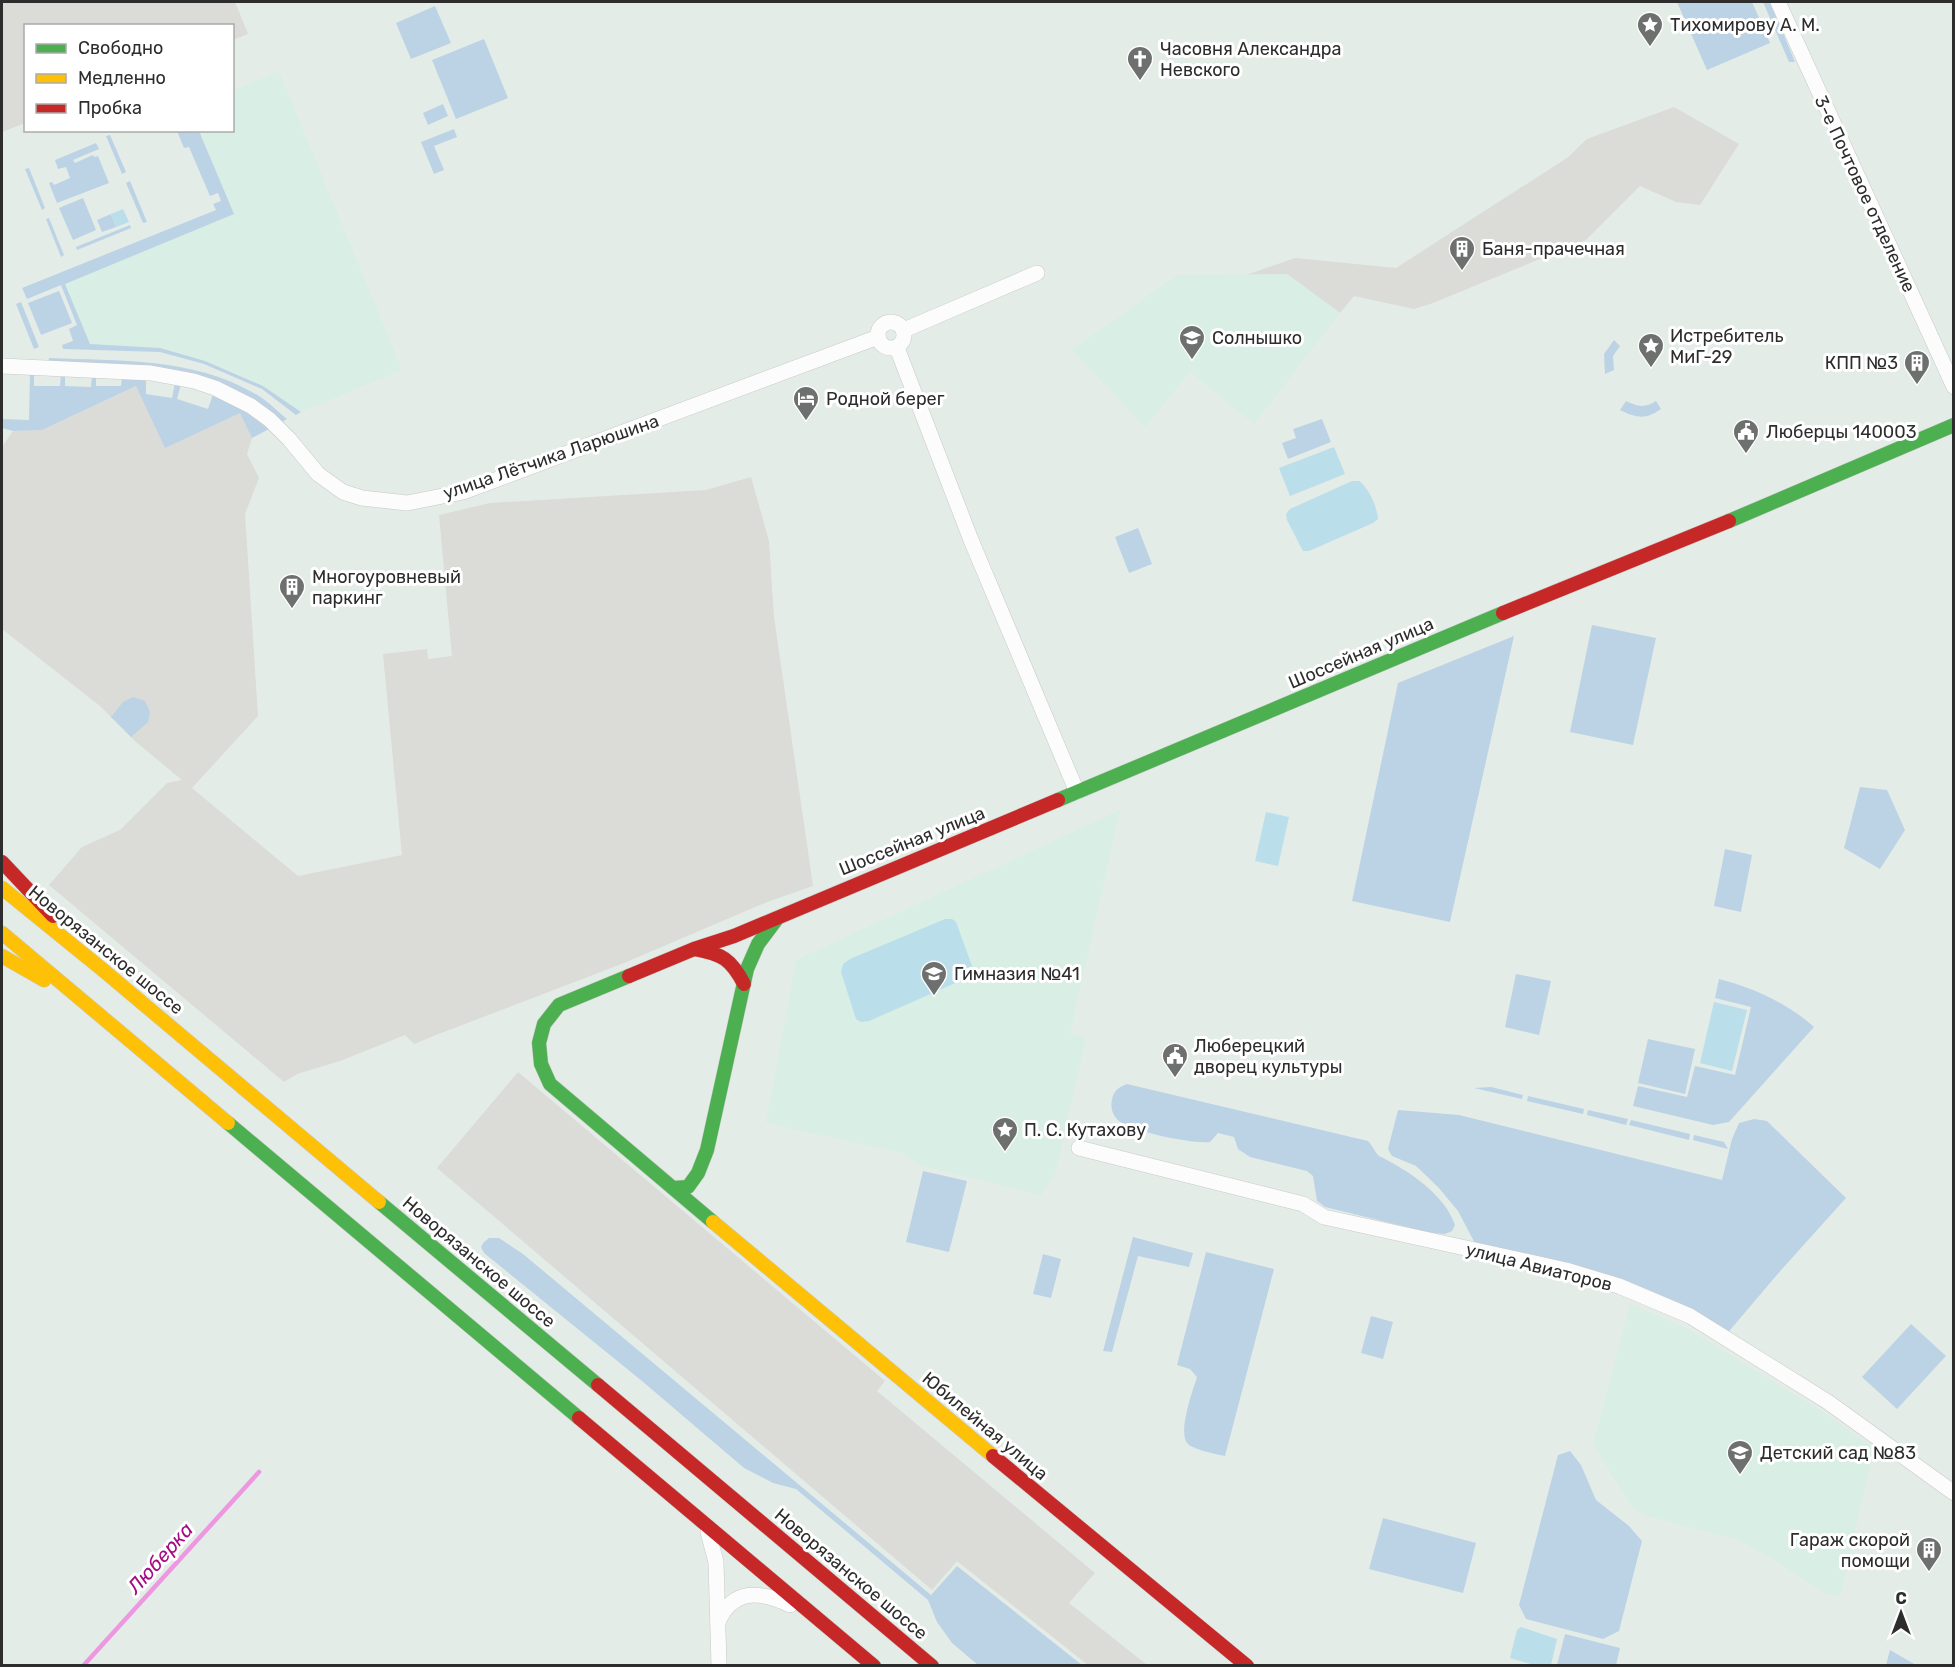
<svg xmlns="http://www.w3.org/2000/svg" width="1955" height="1667" viewBox="0 0 1955 1667" font-family="Rubik,sans-serif">
  <style>
    .industrial { fill: #dbdbd8 }
    .education { fill: #d9eee4 }
    .green { fill: #bcd3e6 }
    .pitch { fill: #badeea }
    .lines { fill: none; stroke-linecap: round; stroke-linejoin: round }
    .stream { stroke: #ee97e1; stroke-width: 4.5 }
    .street-casing { stroke: #c8c9c8; stroke-width: 16 }
    .fast-casing { stroke: #c8c9c8; stroke-width: 15 }
    .slow-casing { stroke: #c8c9c8; stroke-width: 15 }
    .jam-casing { stroke: #c8c9c8; stroke-width: 15 }
    .street { stroke: #fbfcfb; stroke-width: 15 }
    .fast { stroke: #4caf50; stroke-width: 14 }
    .slow { stroke: #ffc107; stroke-width: 14 }
    .jam { stroke: #c62828; stroke-width: 14 }
    .labels { text-anchor: middle; dominant-baseline: central; stroke-width: 6; stroke-linejoin: round; paint-order: stroke }
    .poi-label { font-size: 18px; fill: #2d2d2d; stroke: #fff; text-anchor: start }
    .street-label { font-size: 18px; fill: #2d2d2d; stroke: #fff }
    .water-label { font-size: 20px; font-style: italic; fill: #a40b82; stroke: #fff }
  </style>
  <rect width="100%" height="100%" fill="#e4ece7"/>
  <!-- industrial -->
  <g class="industrial">
    <path d="M 2,2 L 235,2 L 248,34 L 233,40 L 232,26 L 26,26 L 25,123 L 2,132 Z"/>
    <path d="M 1674,107 L 1739,144 L 1700,205 L 1676,202 L 1640,186 L 1586,240 L 1433,303 L 1414,309 L 1354,296 L 1340,313 L 1287,274 L 1246,275 L 1295,258 L 1396,268 L 1567,158 L 1587,139 Z"/>
    <path d="M 136,386 L 146,405 L 241,413 L 252,438 L 247,454 L 259,478 L 245,514 L 258,716 L 192,788 L 298,876 L 402,855 L 383,654 L 427,649 L 428,659 L 452,656 L 439,515 L 490,503 L 706,490 L 751,477 L 769,541 L 774,617 L 813,886 L 767,902 L 624,963 L 436,1035 L 414,1044 L 405,1035 L 340,1061 L 297,1074 L 284,1082 L 49,885 L 82,847 L 120,830 L 167,783 L 182,780 L 136,742 L 100,706 L 2,629 L 2,447 L 13,431 L 42,430 Z"/>
    <path d="M 518,1072 L 885,1381 L 877,1391 L 1095,1573 L 1069,1603 L 1147,1665 L 1088,1665 L 957,1561 L 932,1590 L 437,1168 Z"/>
  </g>
  <!-- education -->
  <g class="education">
    <path d="M 279,71 L 402,370 L 301,412 L 263,386 L 241,375 L 160,348 L 90,345 L 64,283 L 233,214 L 199,131 L 232,130 L 233,91 Z"/>
    <path d="M 1287,274 L 1340,313 L 1254,424 L 1190,372 L 1145,427 L 1072,350 L 1177,275 Z"/>
    <path d="M 1120,810 L 1070,1034 L 1086,1038 L 1055,1174 L 1041,1195 L 919,1165 L 903,1153 L 766,1123 L 796,960 Z"/>
    <path d="M 1630,1304 L 1686,1328 L 1823,1412 L 1874,1448 L 1840,1597 L 1824,1593 L 1766,1555 L 1738,1540 L 1648,1516 L 1637,1511 L 1630,1504 L 1593,1444 Z"/>
  </g>
  <!-- green -->
  <g class="green">
    <path d="M 1677,2 L 1752,2 L 1770,43 L 1707,70 Z"/>
    <path d="M 1763,2 L 1770,2 L 1795,62 L 1789,62 Z"/>
    <path d="M 435,6 L 451,43 L 411,59 L 396,23 Z"/>
    <path d="M 484,39 L 508,98 L 456,119 L 432,60 Z"/>
    <path d="M 443,104 L 448,116 L 428,125 L 423,113 Z"/>
    <path d="M 454,129 L 457,137 L 434,146 L 444,170 L 434,174 L 421,142 Z"/>
    <path d="M 177,131 L 199,131 L 234,214 L 65,284 L 90,344 L 160,348 L 205,361 L 263,386 L 301,412 L 296,415 L 262,389 L 204,364 L 160,352 L 63,349 L 62,345 L 73,341 L 69,329 L 77,325 L 61,285 L 27,299 L 22,288 L 216,210 L 213,204 L 221,201 L 218,193 L 210,196 L 189,147 L 184,148 Z"/>
    <path d="M 110,135 L 126,172 L 122,174 L 106,136 Z"/>
    <path d="M 96,143 L 99,149 L 73,160 L 75,163 L 93,155 L 94,157 L 98,156 L 109,183 L 57,203 L 49,183 L 52,182 L 54,185 L 70,178 L 66,167 L 58,169 L 55,160 Z"/>
    <path d="M 29,168 L 45,208 L 42,210 L 25,169 Z"/>
    <path d="M 130,181 L 147,222 L 143,223 L 126,183 Z"/>
    <path d="M 83,198 L 96,230 L 73,240 L 59,208 Z"/>
    <path d="M 111,214 L 116,227 L 102,232 L 97,220 Z"/>
    <path d="M 49,218 L 64,255 L 61,257 L 46,219 Z"/>
    <path d="M 130,225 L 131,228 L 77,250 L 76,247 Z"/>
    <path d="M 59,291 L 72,323 L 41,335 L 28,303 Z"/>
    <path d="M 21,302 L 39,347 L 34,349 L 16,304 Z"/>
    <path d="M 1614,340 L 1620,346 L 1613,356 L 1614,370 L 1605,374 L 1604,354 Z"/>
    <path d="M 49,358 C 120,361 195,357 259,396 C 269,402 278,412 287,419 L 282,422 L 198,376 L 160,367 L 48,362 Z"/>
    <path d="M 34,374 L 34,386 L 60,386 L 61,374 L 65,375 L 65,386 L 91,387 L 92,375 L 96,375 L 96,386 L 121,386 L 122,376 L 146,379 L 146,394 L 172,398 L 175,383 L 181,384 L 177,399 L 208,409 L 213,394 L 244,409 L 269,429 L 252,438 L 240,413 L 165,448 L 136,386 L 42,430 L 13,431 L 2,428 L 2,419 L 29,420 L 30,375 Z"/>
    <path d="M 1626,401 C 1638,407 1645,408 1656,401 L 1661,409 C 1646,420 1636,418 1620,410 Z"/>
    <path d="M 1322,419 L 1331,442 L 1288,459 L 1282,443 L 1296,438 L 1293,429 Z"/>
    <path d="M 1138,528 L 1152,564 L 1129,573 L 1115,537 Z"/>
    <path d="M 1592,625 L 1656,638 L 1633,745 L 1570,732 Z"/>
    <path d="M 1514,636 L 1450,922 L 1352,901 L 1398,683 Z"/>
    <path d="M 133,697 L 145,701 L 150,712 L 148,722 L 131,737 L 111,717 L 123,702 Z"/>
    <path d="M 1860,787 L 1887,790 L 1905,830 L 1880,869 L 1844,848 Z"/>
    <path d="M 1725,849 L 1752,855 L 1741,912 L 1714,906 Z"/>
    <path d="M 1516,974 L 1551,981 L 1539,1035 L 1505,1027 Z"/>
    <path d="M 1719,979 C 1754,988 1787,1003 1814,1027 L 1729,1122 L 1713,1125 L 1633,1106 L 1638,1086 L 1687,1097 L 1695,1066 L 1735,1075 L 1751,1007 L 1715,998 Z"/>
    <path d="M 1648,1039 L 1695,1049 L 1685,1094 L 1638,1083 Z"/>
    <path d="M 1127,1084 L 1368,1141 C 1373,1146 1374,1151 1379,1156 C 1406,1169 1445,1194 1455,1225 L 1452,1231 L 1445,1234 L 1431,1233 L 1325,1207 L 1317,1201 L 1313,1176 L 1307,1171 L 1250,1157 L 1238,1149 L 1234,1137 L 1218,1133 L 1210,1142 C 1193,1144 1133,1132 1119,1121 C 1113,1116 1110,1108 1112,1100 C 1113,1091 1119,1087 1127,1084 Z"/>
    <path d="M 1491,1087 L 1523,1095 L 1522,1099 L 1474,1088 Z"/>
    <path d="M 1528,1096 L 1584,1109 L 1583,1114 L 1527,1101 Z"/>
    <path d="M 1398,1110 L 1459,1115 L 1722,1180 L 1732,1139 L 1739,1123 L 1754,1119 L 1767,1121 L 1846,1198 L 1782,1269 L 1725,1336 L 1619,1286 L 1479,1251 L 1458,1211 L 1438,1187 L 1416,1166 L 1392,1156 L 1388,1149 Z"/>
    <path d="M 1588,1110 L 1628,1119 L 1626,1125 L 1587,1115 Z"/>
    <path d="M 1631,1120 L 1690,1134 L 1689,1140 L 1629,1125 Z"/>
    <path d="M 1694,1135 L 1724,1142 L 1728,1149 L 1693,1140 Z"/>
    <path d="M 923,1171 L 967,1181 L 949,1252 L 906,1242 Z"/>
    <path d="M 1133,1237 L 1193,1253 L 1189,1267 L 1138,1256 L 1112,1352 L 1103,1351 Z"/>
    <path d="M 489,1238 L 499,1238 L 523,1254 L 931,1595 L 957,1566 L 1082,1665 L 978,1665 L 952,1643 L 937,1622 L 928,1600 L 796,1489 L 773,1483 L 744,1468 L 642,1381 L 484,1253 L 481,1247 L 484,1242 Z"/>
    <path d="M 1206,1252 L 1274,1269 L 1225,1456 C 1216,1454 1196,1450 1189,1445 C 1176,1436 1193,1390 1197,1377 L 1190,1369 L 1177,1365 Z"/>
    <path d="M 1043,1254 L 1061,1259 L 1051,1298 L 1033,1294 Z"/>
    <path d="M 1371,1316 L 1393,1322 L 1383,1359 L 1361,1353 Z"/>
    <path d="M 1911,1324 L 1946,1356 L 1897,1409 L 1862,1377 Z"/>
    <path d="M 1570,1451 L 1581,1465 L 1596,1500 L 1629,1526 L 1642,1541 L 1619,1631 L 1603,1639 L 1526,1619 L 1519,1605 L 1558,1455 Z"/>
    <path d="M 1383,1518 L 1476,1543 L 1463,1593 L 1369,1569 Z"/>
    <path d="M 1565,1634 L 1620,1648 L 1616,1665 L 1557,1665 Z"/>
    <path d="M 1890,1650 L 1916,1665 L 1886,1665 Z"/>
  </g>
  <!-- pitch -->
  <g class="pitch">
    <path d="M 123,209 L 129,222 L 116,227 L 111,214 Z"/>
    <path d="M 1334,447 L 1345,474 L 1290,496 L 1279,468 Z"/>
    <path d="M 1352,481 L 1359,481 C 1369,488 1377,507 1378,519 L 1373,523 L 1309,551 L 1303,551 L 1287,520 L 1286,514 L 1290,509 Z"/>
    <path d="M 1266,812 L 1289,817 L 1278,866 L 1255,861 Z"/>
    <path d="M 945,919 L 952,919 L 956,922 L 972,966 L 972,972 L 969,977 L 869,1021 L 861,1022 L 856,1019 L 841,972 L 843,964 L 850,959 Z"/>
    <path d="M 1714,1002 L 1747,1010 L 1732,1071 L 1700,1063 Z"/>
    <path d="M 1521,1627 L 1557,1639 L 1551,1665 L 1534,1665 L 1510,1658 L 1517,1630 Z"/>
  </g>
  <g class="lines">
    <!-- stream -->
    <path class="stream" d="M 83,1666 L 259,1472"/>
    <defs>
      <g id="street">
        <path d="M 1778,2 L 1954,387"/>
        <circle cx="891" cy="335" r="13"/>
        <path d="M 904,330 L 1037,273"/>
        <path d="M 897,348 L 971,540 L 1077,792"/>
        <path d="M 2,366 L 151,373 L 194,381 L 215,388 L 251,406 L 270,420 L 289,439 L 318,474 L 343,492 L 362,498 L 407,503 L 463,492 L 878,337"/>
        <path d="M 1079,1148 L 1303,1204 L 1324,1217 L 1566,1270 L 1619,1286 L 1690,1316 L 1828,1402 L 1954,1493"/>
        <path d="M 708,1532 L 716,1562 L 719,1666"/>
        <path d="M 718,1622 C 733,1588 760,1591 790,1605"/>
      </g>
      <g id="fast">
        <path d="M 1729,521 L 1954,425"/>
        <path d="M 1058,800 L 1503,613"/>
        <path d="M 629,976 L 559,1005 L 544,1024 L 539,1043 L 541,1064 L 550,1084 L 713,1222"/>
        <path d="M 228,1123 L 579,1418"/>
        <path d="M 673,1188 L 688,1187 L 698,1173 L 707,1150 L 747,969 L 758,944 L 776,920"/>
        <path d="M 379,1202 L 598,1385"/>
      </g>
      <g id="slow">
        <path d="M 2,888 L 103,970 L 379,1202"/>
        <path d="M 2,933 L 228,1123"/>
        <path d="M 2,956 L 44,980"/>
        <path d="M 713,1222 L 993,1456"/>
      </g>
      <g id="jam">
        <path d="M 1503,613 L 1729,521"/>
        <path d="M 2,862 L 53,916"/>
        <path d="M 695,949 C 722,954 731,959 744,984"/>
        <path d="M 629,976 L 694,949 L 734,936 L 1058,800"/>
        <path d="M 598,1385 L 932,1666"/>
        <path d="M 579,1418 L 874,1666"/>
        <path d="M 993,1456 L 1247,1666"/>
      </g>
    </defs>
    <!-- street casing -->
    <use href="#street" class="street-casing"/>
    <!-- fast casing -->
    <use href="#fast" class="fast-casing"/>
    <!-- slow casing -->
    <use href="#slow" class="slow-casing"/>
    <!-- jam casing -->
    <use href="#jam" class="jam-casing"/>
    <!-- street -->
    <use href="#street" class="street"/>
    <!-- fast -->
    <use href="#fast" class="fast"/>
    <!-- slow -->
    <use href="#slow" class="slow"/>
    <!-- jam -->
    <use href="#jam" class="jam"/>
  </g>
  <!-- icons -->
  <defs>
    <symbol id="sight-pin" viewBox="-11 -11 22 30"><path d="M0 17L-7.5 6A9.5 9.5 0 1 1 7.5 6Z" fill="#6d706e" stroke="#fff"/><path d="M0-6L1.8-2.2L6-1.7L2.9 1.2L3.7 5.4L0 3.3L-3.7 5.4L-2.9 1.2L-6-1.7L-1.8-2.2Z" fill="#fff"/></symbol>
    <symbol id="church-pin" viewBox="-11 -11 22 30"><path d="M0 17L-7.5 6A9.5 9.5 0 1 1 7.5 6Z" fill="#6d706e" stroke="#fff"/><path d="M-1.2-6h2.4v3.5h3.3v2.4h-3.3V6h-2.4V-.1h-3.3v-2.4h3.3Z" fill="#fff"/></symbol>
    <symbol id="building-pin" viewBox="-11 -11 22 30"><path d="M0 17L-7.5 6A9.5 9.5 0 1 1 7.5 6Z" fill="#6d706e" stroke="#fff"/><path d="M-4-6H4V6H1V3H-1V6H-4ZM-2.5-4.3h1.7v1.8h-1.7ZM.8-4.3h1.7v1.8H.8ZM-2.5-1h1.7V.8h-1.7ZM.8-1h1.7V.8H.8Z" fill="#fff"/></symbol>
    <symbol id="school-pin" viewBox="-11 -11 22 30"><path d="M0 17L-7.5 6A9.5 9.5 0 1 1 7.5 6Z" fill="#6d706e" stroke="#fff"/><path d="M0-5L7-2L0 1L-7-2ZM-4 1L0 2.5L4 1V4Q0 6-4 4Z" fill="#fff"/></symbol>
    <symbol id="hotel-pin" viewBox="-11 -11 22 30"><path d="M0 17L-7.5 6A9.5 9.5 0 1 1 7.5 6Z" fill="#6d706e" stroke="#fff"/><path d="M-6-4.5h1.5V1H6V5H4.5V3h-9V5H-6ZM-4 0a1.8 1.8 0 1 1 3.6 0ZM.5 0V-2.5h3Q6-2.5 6 0Z" fill="#fff"/></symbol>
    <symbol id="civic-pin" viewBox="-11 -11 22 30"><path d="M0 17L-7.5 6A9.5 9.5 0 1 1 7.5 6Z" fill="#6d706e" stroke="#fff"/><path d="M-.6-6.5H3V-4.5H.6V-3L4-1V1h2V6H-6V1h2V-1L-.6-3ZM-1.2 2.5V6h2.4V2.5Z" fill="#fff"/></symbol>
  </defs>
  <g fill-rule="evenodd">
    <use href="#sight-pin" x="1635" y="10" width="30" height="40"/>
    <use href="#church-pin" x="1125" y="44" width="30" height="40"/>
    <use href="#building-pin" x="1447" y="234" width="30" height="40"/>
    <use href="#school-pin" x="1177" y="323" width="30" height="40"/>
    <use href="#sight-pin" x="1636" y="331" width="30" height="40"/>
    <use href="#building-pin" x="1902" y="348" width="30" height="40"/>
    <use href="#hotel-pin" x="791" y="384" width="30" height="40"/>
    <use href="#civic-pin" x="1731" y="417" width="30" height="40"/>
    <use href="#building-pin" x="277" y="572" width="30" height="40"/>
    <use href="#school-pin" x="919" y="959" width="30" height="40"/>
    <use href="#civic-pin" x="1160" y="1041" width="30" height="40"/>
    <use href="#sight-pin" x="990" y="1115" width="30" height="40"/>
    <use href="#school-pin" x="1725" y="1438" width="30" height="40"/>
    <use href="#building-pin" x="1914" y="1535" width="30" height="40"/>
  </g>
  <g class="labels">
    <!-- poi labels -->
    <g class="poi-label">
      <text x="1670" y="25">Тихомирову А. М.</text>
      <text x="1160" y="49">Часовня Александра<tspan x="1160" dy="21">Невского</tspan></text>
      <text x="1482" y="249">Баня-прачечная</text>
      <text x="1670" y="336">Истребитель<tspan x="1670" dy="21">МиГ-29</tspan></text>
      <text x="1212" y="338">Солнышко</text>
      <text x="1898" y="363" text-anchor="end">КПП №3</text>
      <text x="826" y="399">Родной берег</text>
      <text x="1766" y="432">Люберцы 140003</text>
      <text x="312" y="577">Многоуровневый<tspan x="312" dy="21">паркинг</tspan></text>
      <text x="954" y="974">Гимназия №41</text>
      <text x="1194" y="1046">Люберецкий<tspan x="1194" dy="21">дворец культуры</tspan></text>
      <text x="1024" y="1130">П. С. Кутахову</text>
      <text x="1760" y="1453">Детский сад №83</text>
      <text x="1910" y="1540" text-anchor="end">Гараж скорой<tspan x="1910" dy="21">помощи</tspan></text>
    </g>
    <!-- street labels -->
    <g class="street-label">
      <text transform="translate(1865 194) rotate(65)">3-е Почтовое отделение</text>
      <text transform="translate(551 457) rotate(-19)">улица Лётчика Ларюшина</text>
      <text transform="translate(1361 653) rotate(-23)">Шоссейная улица</text>
      <text transform="translate(912 841) rotate(-22)">Шоссейная улица</text>
      <text transform="translate(106 950) rotate(39)">Новорязанское шоссе</text>
      <text transform="translate(479 1262) rotate(40)">Новорязанское шоссе</text>
      <text transform="translate(1539 1267) rotate(14)">улица Авиаторов</text>
      <text transform="translate(985 1426) rotate(40)">Юбилейная улица</text>
      <text transform="translate(851 1574) rotate(40)">Новорязанское шоссе</text>
    </g>
    <!-- water labels -->
    <g class="water-label">
      <text transform="translate(160 1558) rotate(-48)">Люберка</text>
    </g>
  </g>
  <!-- border -->
  <rect width="1955" height="1667" fill="none" stroke="#2d2d2d" stroke-width="6"/>
  <!-- legend -->
  <rect x="24" y="24" width="210" height="108" fill="#ffffff" stroke="#ababab" stroke-width="1.5"/>
  <rect x="36" y="44" width="30" height="9" fill="#4caf50" stroke="#ababab" stroke-width="1.5"/>
  <text x="78" y="54" font-size="18" fill="#2d2d2d">Свободно</text>
  <rect x="36" y="74" width="30" height="9" fill="#ffc107" stroke="#ababab" stroke-width="1.5"/>
  <text x="78" y="84" font-size="18" fill="#2d2d2d">Медленно</text>
  <rect x="36" y="104" width="30" height="9" fill="#c62828" stroke="#ababab" stroke-width="1.5"/>
  <text x="78" y="114" font-size="18" fill="#2d2d2d">Пробка</text>
  <!-- north arrow -->
  <g transform="translate(1901 1613)" stroke="#ffffff" stroke-width="4.5" paint-order="stroke">
  <path d="M0-4.5L10 22L0 15L-10 22Z" fill="#2d2d2d"/>
  <text y="-9" font-size="16" font-weight="bold" text-anchor="middle" fill="#2d2d2d">С</text>
  </g>
</svg>
